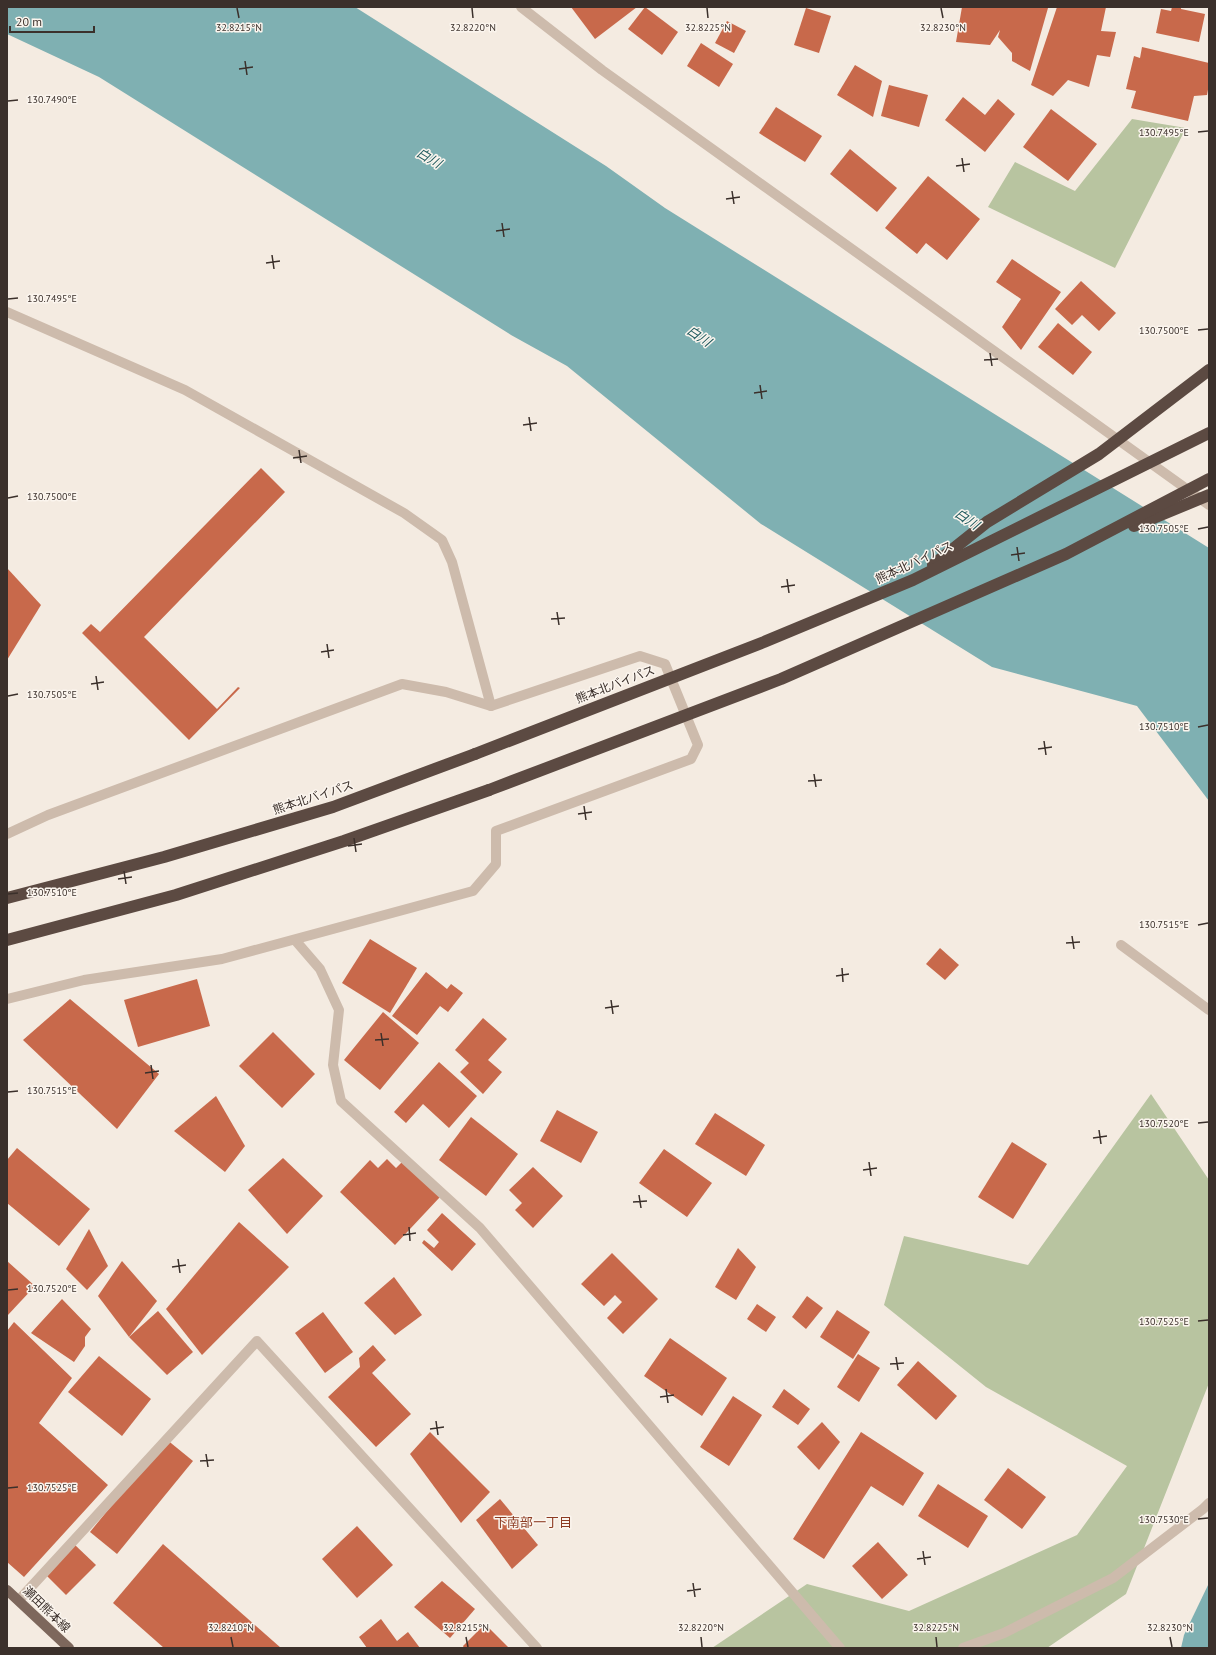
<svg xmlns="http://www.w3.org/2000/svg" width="1216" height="1655" viewBox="0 0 1216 1655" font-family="'PT Sans','Noto Sans JP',sans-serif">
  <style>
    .green { fill: #b8c4a0 }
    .water { fill: #7fb0b2 }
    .building { fill: #c8694b }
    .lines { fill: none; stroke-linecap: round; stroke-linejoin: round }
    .minor { stroke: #cdbbac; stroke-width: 10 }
    .major { stroke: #7d675c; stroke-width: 10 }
    .highway { stroke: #5c4a42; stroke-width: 12 }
    .highway-bridge { stroke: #5c4a42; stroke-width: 12 }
    .ticks { fill: none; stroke: #3b302b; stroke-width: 1.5 }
    .labels { text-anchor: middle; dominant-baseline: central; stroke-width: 3; stroke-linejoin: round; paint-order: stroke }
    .street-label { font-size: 12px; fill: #3b302b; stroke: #fbf5ee }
    .water-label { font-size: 13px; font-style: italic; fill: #1f5a5e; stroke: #fbf5ee }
    .neighbourhood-label { font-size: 13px; fill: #8c3b22; stroke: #fbf5ee }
    .ticks-label { font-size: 10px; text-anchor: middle; fill: #3b302b; stroke: #fbf5ee; stroke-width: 3; stroke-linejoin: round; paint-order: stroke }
  </style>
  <rect width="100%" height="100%" fill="#f4ebe1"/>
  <!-- green -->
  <g class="green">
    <path d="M 1132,119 L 1186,128 L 1115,268 L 988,207 L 1015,162 L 1075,191 Z"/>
    <path d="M 1151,1094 L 1209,1180 L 1209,1383 L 1126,1594 L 1047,1648 L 712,1648 L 807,1584 L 909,1611 L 1077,1535 L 1127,1466 L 986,1387 L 884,1305 L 904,1236 L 1028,1265 Z"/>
  </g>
  <!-- water -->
  <g class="water">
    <path d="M 7,7 L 355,7 L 606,166 L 665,208 L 1209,548 L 1209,801 L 1137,706 L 992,667 L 761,524 L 567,366 L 511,335 L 99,77 L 7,34 Z"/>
    <path d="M 1209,1583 L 1209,1648 L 1181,1648 L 1184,1635 Z"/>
  </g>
  <!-- building -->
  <g class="building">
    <path d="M 571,7 L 637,7 L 595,39 Z"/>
    <path d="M 645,7 L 678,32 L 662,55 L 628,29 Z"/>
    <path d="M 962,7 L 1048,8 L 1030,71 L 1012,61 L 1012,53 L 998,37 L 1000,30 L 990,45 L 956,42 Z"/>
    <path d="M 1057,7 L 1106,7 L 1101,31 L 1116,32 L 1110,57 L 1097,55 L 1089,87 L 1068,80 L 1053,96 L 1031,85 Z"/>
    <path d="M 1172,7 L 1181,7 L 1181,9 L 1205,14 L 1199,42 L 1156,33 L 1161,9 L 1171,11 Z"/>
    <path d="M 806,8 L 831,16 L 819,53 L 794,45 Z"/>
    <path d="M 727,21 L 746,31 L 734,53 L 715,43 Z"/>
    <path d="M 701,43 L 733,64 L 719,87 L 687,66 Z"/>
    <path d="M 1142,47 L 1209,63 L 1209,84 L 1207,95 L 1194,96 L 1188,121 L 1131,108 L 1136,91 L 1126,89 L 1134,56 L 1140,58 Z"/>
    <path d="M 855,65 L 882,81 L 873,117 L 837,95 Z"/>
    <path d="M 889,85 L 928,95 L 919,127 L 881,116 Z"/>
    <path d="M 963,97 L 985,115 L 998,99 L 1015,114 L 985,152 L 945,120 Z"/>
    <path d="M 776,107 L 822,136 L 805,162 L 759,133 Z"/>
    <path d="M 1051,109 L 1097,144 L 1068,181 L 1023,147 Z"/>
    <path d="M 850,149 L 897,188 L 877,212 L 830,174 Z"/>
    <path d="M 928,176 L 980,219 L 947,260 L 926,243 L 917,254 L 885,228 Z"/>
    <path d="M 1012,259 L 1061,292 L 1021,350 L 1002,327 L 1021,299 L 996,282 Z"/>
    <path d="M 1081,281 L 1116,313 L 1099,331 L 1082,315 L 1072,325 L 1055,309 Z"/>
    <path d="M 1058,323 L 1092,352 L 1073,375 L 1038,347 Z"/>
    <path d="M 261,468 L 285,492 L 144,637 L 217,709 L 238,687 L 240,688 L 189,740 L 82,633 L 91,624 L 100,632 Z"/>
    <path d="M 7,568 L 41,605 L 7,660 Z"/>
    <path d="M 370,939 L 417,968 L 390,1013 L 342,983 Z"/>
    <path d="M 940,948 L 959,965 L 945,980 L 926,964 Z"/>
    <path d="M 426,972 L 447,989 L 451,984 L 463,993 L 448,1012 L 440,1006 L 417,1035 L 392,1016 Z"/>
    <path d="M 197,979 L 210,1026 L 138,1047 L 124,1000 Z"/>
    <path d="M 70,999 L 159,1074 L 117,1129 L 23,1040 Z"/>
    <path d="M 383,1012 L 419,1043 L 380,1090 L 344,1060 Z"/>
    <path d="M 483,1018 L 507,1039 L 488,1060 L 502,1072 L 483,1094 L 460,1072 L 469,1063 L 455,1050 Z"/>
    <path d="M 273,1032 L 315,1074 L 282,1108 L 239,1066 Z"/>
    <path d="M 439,1062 L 477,1096 L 449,1128 L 423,1104 L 406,1123 L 394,1112 Z"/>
    <path d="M 216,1096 L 245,1146 L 225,1172 L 174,1131 Z"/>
    <path d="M 557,1110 L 598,1132 L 581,1163 L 540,1141 Z"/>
    <path d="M 715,1113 L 765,1145 L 746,1176 L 695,1144 Z"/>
    <path d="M 471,1117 L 518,1154 L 486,1196 L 439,1160 Z"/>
    <path d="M 1012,1142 L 1047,1164 L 1013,1219 L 978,1197 Z"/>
    <path d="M 17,1148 L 90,1209 L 59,1246 L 7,1203 L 7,1160 Z"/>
    <path d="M 664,1149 L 712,1183 L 687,1217 L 639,1183 Z"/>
    <path d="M 283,1158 L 323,1196 L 287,1234 L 248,1190 Z"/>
    <path d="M 387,1159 L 396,1168 L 403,1161 L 440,1197 L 395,1245 L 340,1192 L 370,1160 L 378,1168 Z"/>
    <path d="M 533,1167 L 563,1196 L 533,1228 L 515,1210 L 522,1203 L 509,1190 Z"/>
    <path d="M 442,1213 L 476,1244 L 452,1271 L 422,1243 L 424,1240 L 434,1248 L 439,1242 L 427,1230 Z"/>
    <path d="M 239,1222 L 289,1267 L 202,1355 L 166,1309 Z"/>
    <path d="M 89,1229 L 108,1266 L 87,1290 L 66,1269 Z"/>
    <path d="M 738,1248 L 756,1267 L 736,1300 L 715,1287 Z"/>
    <path d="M 612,1253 L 658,1299 L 623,1334 L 607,1318 L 622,1302 L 615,1295 L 604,1306 L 581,1284 Z"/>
    <path d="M 7,1261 L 35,1286 L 7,1316 Z"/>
    <path d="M 122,1261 L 157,1301 L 129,1337 L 98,1296 Z"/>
    <path d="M 394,1277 L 422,1315 L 395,1335 L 364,1303 Z"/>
    <path d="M 807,1296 L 823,1308 L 806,1329 L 792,1317 Z"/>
    <path d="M 62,1299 L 91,1329 L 85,1337 L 85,1346 L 74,1362 L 31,1333 Z"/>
    <path d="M 757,1304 L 776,1317 L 766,1332 L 747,1319 Z"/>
    <path d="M 837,1310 L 870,1332 L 853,1359 L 820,1337 Z"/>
    <path d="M 158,1311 L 193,1352 L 167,1375 L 129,1337 Z"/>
    <path d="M 323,1312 L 353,1352 L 325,1373 L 295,1333 Z"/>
    <path d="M 14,1322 L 72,1378 L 39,1423 L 108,1485 L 24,1577 L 7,1562 L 7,1331 Z"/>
    <path d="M 670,1338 L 727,1378 L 702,1416 L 644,1376 Z"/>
    <path d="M 373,1345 L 386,1360 L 372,1373 L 411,1414 L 376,1447 L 328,1397 L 360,1367 L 359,1358 Z"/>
    <path d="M 858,1354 L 880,1368 L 859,1402 L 837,1387 Z"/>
    <path d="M 99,1356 L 151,1399 L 122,1436 L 68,1392 Z"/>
    <path d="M 918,1361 L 957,1396 L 936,1420 L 897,1385 Z"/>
    <path d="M 784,1389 L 810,1409 L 798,1425 L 772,1407 Z"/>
    <path d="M 733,1396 L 762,1415 L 729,1466 L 700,1447 Z"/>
    <path d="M 822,1422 L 840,1442 L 819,1470 L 797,1447 Z"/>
    <path d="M 430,1432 L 490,1492 L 461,1523 L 410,1454 Z"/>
    <path d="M 861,1432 L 924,1473 L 903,1506 L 871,1486 L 824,1559 L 793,1539 Z"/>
    <path d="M 166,1439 L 193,1461 L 117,1554 L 90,1532 Z"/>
    <path d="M 1008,1468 L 1046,1497 L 1022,1529 L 984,1500 Z"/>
    <path d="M 938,1484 L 988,1516 L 968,1548 L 918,1516 Z"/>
    <path d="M 500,1499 L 538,1545 L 512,1569 L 476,1520 Z"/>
    <path d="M 357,1526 L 393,1565 L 357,1598 L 322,1559 Z"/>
    <path d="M 878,1542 L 908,1575 L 882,1599 L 852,1566 Z"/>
    <path d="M 163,1544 L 281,1648 L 164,1648 L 113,1603 Z"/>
    <path d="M 75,1545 L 96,1565 L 66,1595 L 46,1575 Z"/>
    <path d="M 442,1581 L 475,1609 L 450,1638 L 414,1607 Z"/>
    <path d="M 381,1619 L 397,1641 L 408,1632 L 420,1648 L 367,1648 L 359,1637 Z"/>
    <path d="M 485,1624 L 509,1648 L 464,1648 L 463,1646 Z"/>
  </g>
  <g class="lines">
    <!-- minor -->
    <g class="minor">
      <path d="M 521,7 L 602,70 L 1209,505"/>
      <path d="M 7,312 L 185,390 L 404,513 L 442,540 L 452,562 L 491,706"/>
      <path d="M 7,834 L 48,815 L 402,684 L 446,692 L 491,706 L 640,656 L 665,664 L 698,745 L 691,759 L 496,831 L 496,864 L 473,891 L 222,959 L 84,980 L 7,999"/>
      <path d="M 295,940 L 320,969 L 339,1010 L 333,1065 L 341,1101 L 480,1228 L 840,1648"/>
      <path d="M 1121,945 L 1209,1010"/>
      <path d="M 19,1600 L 257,1341 L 537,1648"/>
      <path d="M 963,1648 L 1004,1633 L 1113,1578 L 1203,1509 L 1209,1503"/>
    </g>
    <!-- major -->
    <path class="major" d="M 7,1590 L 69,1648"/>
    <!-- highway -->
    <g class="highway">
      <path d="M 7,898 L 164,857 L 333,807 L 475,754"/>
      <path d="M 7,940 L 176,895 L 344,841 L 489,790"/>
    </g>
    <!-- highway-bridge -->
    <g class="highway-bridge">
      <path d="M 1134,526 L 1209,495"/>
      <path d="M 933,565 L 987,522 L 1099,454 L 1209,370"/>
      <path d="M 475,754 L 764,642 L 913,580 L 1209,433"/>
      <path d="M 489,790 L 781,679 L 1066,554 L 1209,479"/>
    </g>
  </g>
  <!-- ticks -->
  <path class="ticks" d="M 237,8 L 239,18M 472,8 L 473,18M 707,8 L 708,18M 941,8 L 943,18M 245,61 L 247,75M 239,69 L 253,67M 8,101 L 18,100M 1198,132 L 1208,131M 962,158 L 964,172M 956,166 L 970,164M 732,191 L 734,204M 726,199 L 740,197M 502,223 L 504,237M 496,231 L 510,229M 272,255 L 274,269M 266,263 L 280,261M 8,299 L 18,298M 1198,330 L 1208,329M 990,353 L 992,366M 984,360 L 998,359M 760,385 L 762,399M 754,393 L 767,391M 529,417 L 531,431M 523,425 L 537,423M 299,450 L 301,463M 293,458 L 307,456M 8,498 L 18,496M 1198,529 L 1208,527M 1017,547 L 1019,561M 1011,555 L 1025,553M 787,579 L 789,593M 781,587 L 795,585M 557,612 L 559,625M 551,619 L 565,618M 327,644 L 329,658M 321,652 L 334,650M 96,676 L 98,690M 91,684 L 104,682M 8,696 L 18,694M 1198,727 L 1208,725M 1044,741 L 1046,755M 1038,749 L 1052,747M 814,774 L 816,787M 808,781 L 822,780M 584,806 L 586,820M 578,814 L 592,812M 354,838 L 356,852M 348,846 L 362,844M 124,871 L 126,884M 118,879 L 132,877M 8,894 L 18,893M 1198,925 L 1208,923M 1072,936 L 1074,949M 1066,943 L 1080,942M 842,968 L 843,982M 836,976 L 849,974M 611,1000 L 613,1014M 605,1008 L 619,1006M 381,1033 L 383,1046M 375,1040 L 389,1039M 151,1065 L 153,1079M 145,1073 L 159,1071M 8,1092 L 18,1091M 1198,1123 L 1208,1122M 1099,1130 L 1101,1144M 1093,1138 L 1107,1136M 869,1162 L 871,1176M 863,1170 L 877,1168M 639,1195 L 641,1208M 633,1202 L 647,1201M 409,1227 L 410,1241M 403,1235 L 416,1233M 178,1259 L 180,1273M 172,1267 L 186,1265M 8,1290 L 18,1289M 1198,1321 L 1208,1320M 896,1357 L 898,1370M 890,1364 L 904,1363M 666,1389 L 668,1403M 660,1397 L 674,1395M 436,1421 L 438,1435M 430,1429 L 444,1427M 206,1454 L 208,1467M 200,1461 L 214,1460M 8,1488 L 18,1487M 1198,1519 L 1208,1518M 923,1551 L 925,1565M 917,1559 L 931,1557M 693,1583 L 695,1597M 687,1591 L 701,1589M 231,1637 L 233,1647M 466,1637 L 468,1647M 701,1637 L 702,1647M 936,1637 L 937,1647M 1170,1637 L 1172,1647"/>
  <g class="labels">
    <!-- street labels -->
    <g class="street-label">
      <text transform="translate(914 562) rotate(-25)">熊本北バイパス</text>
      <text transform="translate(615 684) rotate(-21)">熊本北バイパス</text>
      <text transform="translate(313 797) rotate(-18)">熊本北バイパス</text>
      <text transform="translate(47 1609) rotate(44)">瀬田熊本線</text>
    </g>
    <!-- water labels -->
    <g class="water-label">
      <text transform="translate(429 158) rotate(31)">白川</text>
      <text transform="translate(699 336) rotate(34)">白川</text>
      <text transform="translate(967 519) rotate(34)">白川</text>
    </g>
    <!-- neighbourhood labels -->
    <g class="neighbourhood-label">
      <text x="533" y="1522">下南部一丁目</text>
    </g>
  </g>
  <g class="ticks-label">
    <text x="239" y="31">32.8215°N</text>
    <text x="473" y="31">32.8220°N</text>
    <text x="708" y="31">32.8225°N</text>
    <text x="943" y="31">32.8230°N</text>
    <text x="52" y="103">130.7490°E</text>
    <text x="1164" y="136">130.7495°E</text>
    <text x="52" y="302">130.7495°E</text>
    <text x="1164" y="334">130.7500°E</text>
    <text x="52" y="500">130.7500°E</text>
    <text x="1164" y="532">130.7505°E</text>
    <text x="52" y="698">130.7505°E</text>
    <text x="1164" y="730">130.7510°E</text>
    <text x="52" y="896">130.7510°E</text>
    <text x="1164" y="928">130.7515°E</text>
    <text x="52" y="1094">130.7515°E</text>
    <text x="1164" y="1127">130.7520°E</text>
    <text x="52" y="1292">130.7520°E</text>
    <text x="1164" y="1325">130.7525°E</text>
    <text x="52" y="1491">130.7525°E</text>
    <text x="1164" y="1523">130.7530°E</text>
    <text x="231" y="1631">32.8210°N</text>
    <text x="466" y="1631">32.8215°N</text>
    <text x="701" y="1631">32.8220°N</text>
    <text x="936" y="1631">32.8225°N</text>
    <text x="1170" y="1631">32.8230°N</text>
  </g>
  <!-- border -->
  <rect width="1216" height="1655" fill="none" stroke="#3b302b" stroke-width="16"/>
  <!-- scale -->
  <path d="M10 26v6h84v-6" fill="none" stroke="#3b302b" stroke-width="2"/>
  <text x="16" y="26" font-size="12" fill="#3b302b" stroke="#fbf5ee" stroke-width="3" paint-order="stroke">20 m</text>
</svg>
